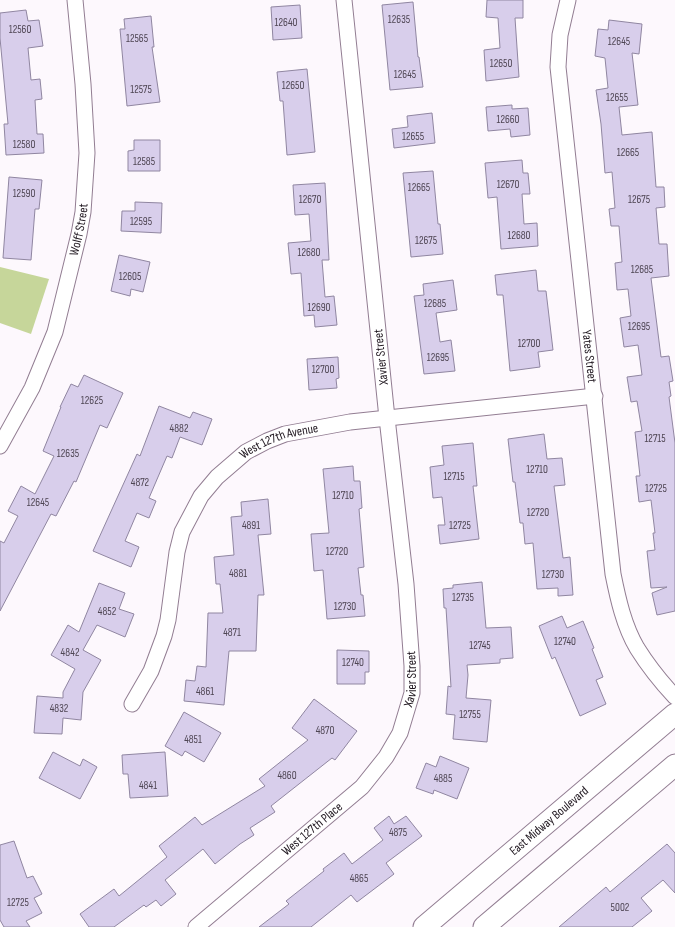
<svg xmlns="http://www.w3.org/2000/svg" width="675" height="927" viewBox="0 0 675 927" font-family="'Sofia Sans Condensed',sans-serif">
  <style>
    .green { fill: #c6d69a }
    .building { fill: #d8ceeb; stroke: #9086a1 }
    .lines { fill: none; stroke-linecap: round; stroke-linejoin: round }
    .street-casing { stroke: #927d92; stroke-width: 17 }
    .secondary-casing { stroke: #927d92; stroke-width: 23 }
    .street { stroke: #fff; stroke-width: 15 }
    .secondary { stroke: #fff; stroke-width: 21 }
    .labels { text-anchor: middle; dominant-baseline: central; stroke-width: 3; stroke-linejoin: round; paint-order: stroke }
    .number-label { font-size: 11px; fill: #4f4654 }
    .street-label { font-size: 13px; fill: #211921; stroke: #fff }
  </style>
  <rect width="100%" height="100%" fill="#fdf8fd"/>
  <!-- green -->
  <path class="green" d="M 0,267 L 49,279 L 31,334 L 0,323 Z"/>
  <!-- building -->
  <g class="building">
    <path d="M 487,0 L 523,0 L 523,18 L 515,18 L 519,77 L 486,81 L 484,50 L 500,48 L 498,18 L 486,17 Z"/>
    <path d="M 413,2 L 418,57 L 419,57 L 423,87 L 390,90 L 382,5 Z"/>
    <path d="M 300,5 L 302,38 L 273,40 L 271,7 Z"/>
    <path d="M 26,10 L 28,21 L 39,20 L 43,46 L 28,48 L 31,80 L 40,79 L 42,99 L 35,100 L 37,134 L 43,134 L 44,153 L 6,155 L 4,124 L 8,124 L 0,38 L 0,13 Z"/>
    <path d="M 151,16 L 154,47 L 152,47 L 160,102 L 127,106 L 120,29 L 125,29 L 124,19 Z"/>
    <path d="M 609,20 L 642,24 L 639,54 L 632,53 L 638,105 L 619,107 L 622,135 L 652,132 L 656,187 L 664,187 L 665,207 L 656,208 L 659,244 L 667,244 L 669,276 L 651,278 L 661,357 L 669,356 L 673,381 L 669,382 L 671,396 L 669,397 L 675,443 L 675,611 L 657,615 L 652,593 L 667,587 L 651,588 L 647,551 L 655,550 L 653,533 L 655,533 L 651,500 L 639,502 L 636,476 L 640,476 L 635,432 L 642,431 L 637,401 L 631,402 L 627,377 L 642,375 L 638,345 L 624,347 L 620,318 L 631,316 L 628,289 L 617,290 L 615,263 L 622,262 L 619,226 L 611,226 L 609,209 L 615,208 L 612,172 L 605,173 L 601,124 L 596,90 L 608,88 L 605,58 L 595,56 L 598,29 L 608,30 Z"/>
    <path d="M 307,69 L 315,152 L 287,155 L 283,101 L 280,101 L 277,72 Z"/>
    <path d="M 512,105 L 512,109 L 528,108 L 530,135 L 511,137 L 510,129 L 488,131 L 486,107 Z"/>
    <path d="M 432,113 L 435,143 L 394,148 L 392,129 L 408,127 L 407,116 Z"/>
    <path d="M 134,140 L 160,140 L 160,171 L 128,171 L 128,151 L 134,150 Z"/>
    <path d="M 522,160 L 523,173 L 528,173 L 530,194 L 522,194 L 524,224 L 537,223 L 538,246 L 501,249 L 497,197 L 488,198 L 485,163 Z"/>
    <path d="M 433,171 L 438,224 L 440,224 L 443,254 L 411,257 L 403,173 Z"/>
    <path d="M 9,177 L 42,180 L 39,209 L 35,209 L 31,260 L 3,258 Z"/>
    <path d="M 325,183 L 329,260 L 322,260 L 325,297 L 334,296 L 337,325 L 315,327 L 314,315 L 304,316 L 301,273 L 291,274 L 288,243 L 311,241 L 309,214 L 295,215 L 293,185 Z"/>
    <path d="M 135,202 L 162,203 L 161,233 L 121,231 L 122,211 L 135,211 Z"/>
    <path d="M 119,255 L 150,262 L 143,292 L 131,289 L 130,296 L 111,291 Z"/>
    <path d="M 536,270 L 538,291 L 546,291 L 553,350 L 538,352 L 540,367 L 510,371 L 503,295 L 497,295 L 495,275 Z"/>
    <path d="M 453,280 L 457,310 L 436,313 L 440,342 L 451,340 L 455,371 L 424,374 L 414,296 L 424,295 L 423,284 Z"/>
    <path d="M 338,357 L 339,378 L 336,379 L 337,388 L 309,390 L 307,359 Z"/>
    <path d="M 84,375 L 123,393 L 107,428 L 100,425 L 76,482 L 74,481 L 56,516 L 51,514 L 0,611 L 0,541 L 4,543 L 18,516 L 8,511 L 21,486 L 35,494 L 54,456 L 43,451 L 61,407 L 60,407 L 71,384 L 78,387 Z"/>
    <path d="M 159,406 L 190,418 L 193,412 L 212,419 L 202,445 L 180,437 L 172,458 L 167,456 L 149,498 L 156,501 L 149,518 L 137,513 L 125,541 L 139,547 L 131,567 L 93,551 L 137,454 L 140,456 Z"/>
    <path d="M 544,434 L 547,459 L 562,458 L 565,485 L 554,486 L 563,558 L 570,557 L 573,595 L 558,596 L 558,588 L 537,589 L 533,543 L 525,544 L 523,523 L 520,523 L 515,482 L 513,482 L 508,439 Z"/>
    <path d="M 473,443 L 477,486 L 473,486 L 479,539 L 440,544 L 438,525 L 445,525 L 442,497 L 433,498 L 430,467 L 444,465 L 442,446 Z"/>
    <path d="M 353,466 L 354,481 L 360,481 L 362,508 L 359,509 L 364,567 L 358,568 L 361,595 L 363,595 L 365,616 L 327,619 L 323,570 L 314,571 L 311,534 L 329,533 L 323,469 Z"/>
    <path d="M 268,499 L 271,534 L 258,535 L 264,595 L 258,595 L 256,651 L 229,651 L 224,705 L 184,701 L 186,680 L 195,681 L 197,666 L 206,667 L 208,613 L 223,613 L 220,584 L 216,584 L 214,557 L 234,555 L 231,517 L 242,516 L 241,502 Z"/>
    <path d="M 482,582 L 486,628 L 511,627 L 513,658 L 500,659 L 500,663 L 467,665 L 468,675 L 466,698 L 491,700 L 487,742 L 453,739 L 455,715 L 446,714 L 448,686 L 451,687 L 446,608 L 444,608 L 443,589 L 453,588 L 453,585 Z"/>
    <path d="M 99,583 L 125,593 L 119,609 L 134,614 L 125,637 L 97,625 L 83,650 L 101,660 L 83,692 L 81,720 L 63,718 L 62,734 L 34,733 L 37,696 L 63,698 L 63,692 L 75,669 L 51,655 L 68,625 L 79,632 Z"/>
    <path d="M 562,616 L 567,628 L 583,621 L 594,648 L 592,649 L 603,677 L 596,680 L 606,704 L 580,716 L 555,657 L 552,659 L 539,626 Z"/>
    <path d="M 337,650 L 369,651 L 369,672 L 365,672 L 365,684 L 337,684 Z"/>
    <path d="M 314,699 L 357,731 L 335,760 L 332,758 L 271,806 L 275,812 L 250,828 L 254,835 L 240,844 L 215,864 L 203,849 L 165,880 L 176,894 L 161,906 L 156,900 L 146,907 L 144,905 L 114,927 L 89,927 L 80,914 L 114,889 L 119,896 L 167,857 L 159,846 L 195,817 L 202,825 L 265,786 L 259,779 L 308,740 L 292,728 Z"/>
    <path d="M 184,712 L 221,733 L 204,762 L 185,751 L 182,756 L 165,746 Z"/>
    <path d="M 53,752 L 80,766 L 83,759 L 97,767 L 80,799 L 39,778 Z"/>
    <path d="M 165,752 L 168,796 L 130,798 L 128,774 L 123,774 L 122,755 Z"/>
    <path d="M 440,756 L 469,768 L 457,799 L 434,790 L 433,794 L 416,788 L 426,763 L 436,767 Z"/>
    <path d="M 389,816 L 394,824 L 406,816 L 422,836 L 386,863 L 394,874 L 357,902 L 351,895 L 311,927 L 259,927 L 289,904 L 286,901 L 324,871 L 323,869 L 344,853 L 352,864 L 383,840 L 374,828 Z"/>
    <path d="M 14,841 L 27,878 L 33,876 L 42,894 L 34,898 L 42,913 L 26,921 L 30,927 L 4,927 L 0,920 L 0,845 Z"/>
    <path d="M 667,844 L 675,853 L 675,893 L 663,880 L 641,898 L 652,911 L 632,927 L 559,927 L 606,887 L 610,892 Z"/>
  </g>
  <g class="lines">
    <defs>
      <g id="street">
        <path id="s1" d="M 568,0 L 560,35 L 558,67 L 613,574 C 618,599 624,626 637,648 C 647,664 662,683 675,697"/>
        <path id="s2" d="M 0,446 L 32,388 L 55,332 L 79,234 L 83,212 L 87,153 L 83,84 L 75,0"/>
        <path id="s3" d="M 132,704 L 151,671 L 164,636 L 168,620 L 177,552 L 182,532 L 201,496 L 217,477 L 246,452 L 267,441 L 285,434 L 350,422 L 595,396"/>
        <path id="s4" d="M 196,927 L 362,787 L 386,757 L 400,733 L 412,693 L 412,666 L 406,584 L 387,418 L 344,0"/>
      </g>
      <g id="secondary">
        <path id="s5" d="M 424,927 L 675,714"/>
        <path d="M 484,927 L 675,765"/>
      </g>
    </defs>
    <!-- street casing -->
    <use href="#street" class="street-casing"/>
    <!-- secondary casing -->
    <use href="#secondary" class="secondary-casing"/>
    <!-- street -->
    <use href="#street" class="street"/>
    <!-- secondary -->
    <use href="#secondary" class="secondary"/>
  </g>
  <g class="labels">
    <!-- number labels -->
    <g class="number-label">
      <text x="399" y="19">12635</text>
      <text x="286" y="22">12640</text>
      <text x="20" y="29">12560</text>
      <text x="137" y="38">12565</text>
      <text x="619" y="41">12645</text>
      <text x="501" y="63">12650</text>
      <text x="405" y="74">12645</text>
      <text x="293" y="85">12650</text>
      <text x="141" y="89">12575</text>
      <text x="617" y="97">12655</text>
      <text x="508" y="119">12660</text>
      <text x="413" y="136">12655</text>
      <text x="24" y="144">12580</text>
      <text x="628" y="152">12665</text>
      <text x="144" y="161">12585</text>
      <text x="508" y="184">12670</text>
      <text x="419" y="187">12665</text>
      <text x="24" y="193">12590</text>
      <text x="310" y="199">12670</text>
      <text x="639" y="199">12675</text>
      <text x="141" y="221">12595</text>
      <text x="519" y="235">12680</text>
      <text x="426" y="240">12675</text>
      <text x="309" y="252">12680</text>
      <text x="642" y="269">12685</text>
      <text x="130" y="276">12605</text>
      <text x="435" y="303">12685</text>
      <text x="319" y="307">12690</text>
      <text x="639" y="326">12695</text>
      <text x="529" y="343">12700</text>
      <text x="438" y="357">12695</text>
      <text x="323" y="369">12700</text>
      <text x="92" y="400">12625</text>
      <text x="179" y="428">4882</text>
      <text x="655" y="438">12715</text>
      <text x="68" y="453">12635</text>
      <text x="537" y="469">12710</text>
      <text x="454" y="476">12715</text>
      <text x="140" y="482">4872</text>
      <text x="656" y="488">12725</text>
      <text x="343" y="495">12710</text>
      <text x="38" y="502">12645</text>
      <text x="538" y="512">12720</text>
      <text x="251" y="525">4891</text>
      <text x="460" y="525">12725</text>
      <text x="337" y="551">12720</text>
      <text x="238" y="573">4881</text>
      <text x="553" y="574">12730</text>
      <text x="463" y="597">12735</text>
      <text x="345" y="606">12730</text>
      <text x="107" y="611">4852</text>
      <text x="232" y="632">4871</text>
      <text x="565" y="641">12740</text>
      <text x="480" y="645">12745</text>
      <text x="70" y="652">4842</text>
      <text x="353" y="662">12740</text>
      <text x="205" y="691">4861</text>
      <text x="59" y="708">4832</text>
      <text x="470" y="714">12755</text>
      <text x="325" y="730">4870</text>
      <text x="193" y="739">4851</text>
      <text x="287" y="775">4860</text>
      <text x="443" y="778">4885</text>
      <text x="148" y="785">4841</text>
      <text x="398" y="832">4875</text>
      <text x="359" y="878">4865</text>
      <text x="18" y="902">12725</text>
      <text x="620" y="907">5002</text>
    </g>
    <!-- street labels -->
    <g class="street-label">
      <text stroke="none"><textPath href="#s2" startOffset="232">Wolff Street</textPath></text>
      <text stroke="none"><textPath href="#s1" startOffset="359">Yates Street</textPath></text>
      <text transform="translate(381 357) rotate(-96)">Xavier Street</text>
      <text stroke="none"><textPath href="#s3" startOffset="320">West 127th Avenue</textPath></text>
      <text stroke="none"><textPath href="#s4" startOffset="339">Xavier Street</textPath></text>
      <text stroke="none"><textPath href="#s5" startOffset="164">East Midway Boulevard</textPath></text>
      <text stroke="none"><textPath href="#s4" startOffset="152">West 127th Place</textPath></text>
    </g>
  </g>
</svg>
